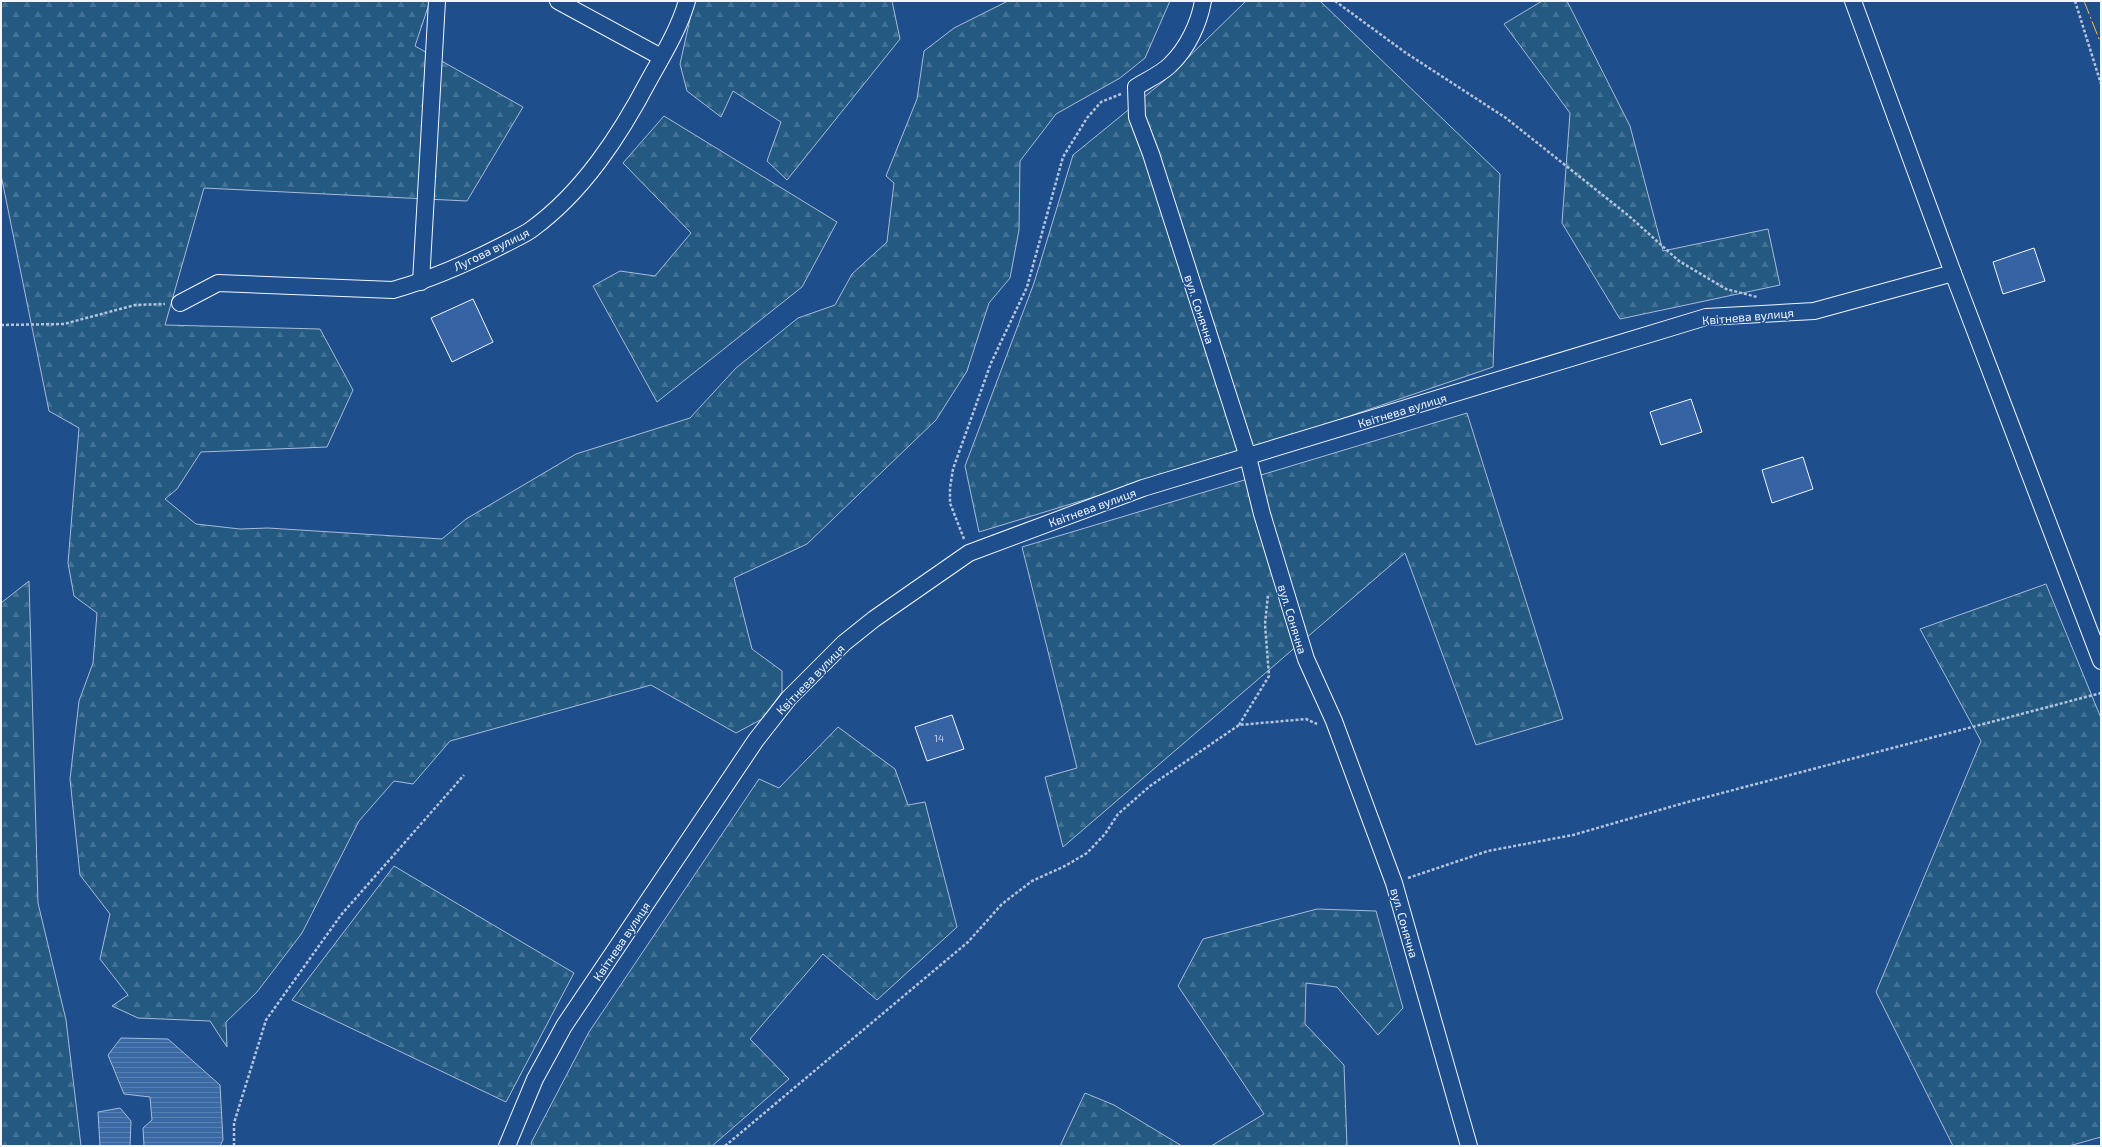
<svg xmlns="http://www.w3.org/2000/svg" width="2102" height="1147" viewBox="0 0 2102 1147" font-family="'Exo 2',sans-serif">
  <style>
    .forest { fill: url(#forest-firs); stroke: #a8bbd7 }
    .water { fill: url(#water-rules); stroke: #a8bbd7 }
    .building { fill: #3563a3; stroke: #f2f6ff }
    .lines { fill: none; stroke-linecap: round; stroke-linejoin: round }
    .minor-casing { stroke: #f2f6ff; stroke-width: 18 }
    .path { stroke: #b3c4dc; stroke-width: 2.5; stroke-dasharray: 3 2; stroke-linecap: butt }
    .minor { stroke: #1f4e8c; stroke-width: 16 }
    .power { stroke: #ffb74d; stroke-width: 1; stroke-dasharray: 14 3 2 3; stroke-linecap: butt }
    .labels { text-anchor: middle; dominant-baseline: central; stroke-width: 3; stroke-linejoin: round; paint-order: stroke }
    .number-label { font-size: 10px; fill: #c3d1e8 }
    .street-label { font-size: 12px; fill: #f2f6ff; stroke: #1f4e8c }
  </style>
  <defs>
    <pattern id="forest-firs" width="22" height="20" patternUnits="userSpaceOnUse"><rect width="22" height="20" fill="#245a82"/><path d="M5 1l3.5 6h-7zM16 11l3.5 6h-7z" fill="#447295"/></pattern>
    <pattern id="water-rules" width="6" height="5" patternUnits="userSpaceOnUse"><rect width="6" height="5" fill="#3b69a3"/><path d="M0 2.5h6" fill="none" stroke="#587fb1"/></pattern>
  </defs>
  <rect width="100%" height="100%" fill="#1f4e8c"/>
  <!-- forest -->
  <g class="forest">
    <path d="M 1,1 L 430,1 L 415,46 L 523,107 L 467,201 L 204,188 L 165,325 L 320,329 L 353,390 L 327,447 L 201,452 L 177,489 L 165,499 L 196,524 L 240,529 L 268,528 L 442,539 L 466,519 L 576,454 L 690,418 L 736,368 L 798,318 L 835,305 L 852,274 L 887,242 L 894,183 L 886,176 L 917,99 L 924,51 L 954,28 L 1008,1 L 1170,1 L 1145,58 L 1120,78 L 1056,114 L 1020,161 L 1019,230 L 1010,278 L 989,303 L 967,371 L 936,420 L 807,544 L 734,578 L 752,649 L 782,671 L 782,692 L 762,719 L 736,733 L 651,685 L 450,741 L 413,784 L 394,781 L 359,821 L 302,933 L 257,992 L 226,1022 L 227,1047 L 210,1021 L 138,1018 L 112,1006 L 128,995 L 100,959 L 110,914 L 80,875 L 70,779 L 79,701 L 93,663 L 97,613 L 74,596 L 68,563 L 79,428 L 49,411 L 1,175 Z"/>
    <path d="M 694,1 L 892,1 L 900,39 L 787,180 L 767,161 L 781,122 L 733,91 L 721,117 L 687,91 L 680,64 Z"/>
    <path d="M 1246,1 L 1320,1 L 1500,174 L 1493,367 L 1265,445 L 979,532 L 965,466 L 1034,283 L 1073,155 L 1165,80 Z"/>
    <path d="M 1542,1 L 1567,1 L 1630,126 L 1663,251 L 1768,229 L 1780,285 L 1620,319 L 1562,223 L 1570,113 L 1504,24 Z"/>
    <path d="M 664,116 L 837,222 L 802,287 L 657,402 L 593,286 L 620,271 L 655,276 L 691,233 L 623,163 Z"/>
    <path d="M 1467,413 L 1563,719 L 1476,745 L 1405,553 L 1063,847 L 1045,777 L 1077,768 L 1022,547 Z"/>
    <path d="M 29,581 L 38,903 L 66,1020 L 81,1146 L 1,1146 L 1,603 Z"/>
    <path d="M 2046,584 L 2101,718 L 2101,1137 L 2069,1146 L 1953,1146 L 1876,992 L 1981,741 L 1920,629 Z"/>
    <path d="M 838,727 L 895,769 L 908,805 L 925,802 L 957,927 L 877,1000 L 823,954 L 750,1039 L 789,1079 L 712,1146 L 532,1146 L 531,1143 L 589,1032 L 759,779 L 779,788 Z"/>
    <path d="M 394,866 L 574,973 L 506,1102 L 292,1000 Z"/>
    <path d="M 1317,909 L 1376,911 L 1403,1008 L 1378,1035 L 1337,987 L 1306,983 L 1305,1024 L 1344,1065 L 1347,1146 L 1211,1146 L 1264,1114 L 1178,986 L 1203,939 Z"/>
    <path d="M 1085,1093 L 1114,1105 L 1182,1146 L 1060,1146 Z"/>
  </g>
  <!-- water -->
  <g class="water">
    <path d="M 121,1038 L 168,1039 L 220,1085 L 223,1140 L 220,1146 L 144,1146 L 143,1128 L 152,1120 L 150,1097 L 124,1094 L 108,1055 Z"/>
    <path d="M 120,1108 L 131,1121 L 130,1146 L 100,1146 L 98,1112 Z"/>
  </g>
  <!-- building -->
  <g class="building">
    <path d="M 2034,248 L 2045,281 L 2003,294 L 1993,262 Z"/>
    <path d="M 473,299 L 493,342 L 452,362 L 431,318 Z"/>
    <path d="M 1691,399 L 1702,432 L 1661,445 L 1650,412 Z"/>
    <path d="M 1803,457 L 1813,489 L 1772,503 L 1762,470 Z"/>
    <path d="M 952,715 L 964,749 L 927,761 L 915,727 Z"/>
  </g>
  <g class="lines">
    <defs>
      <g id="minor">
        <path d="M 558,1 L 661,57"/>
        <path d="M 1203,1 C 1199,24 1187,49 1170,65 C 1161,74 1147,80 1136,87 L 1137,117 L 1151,154 L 1248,457 L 1262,514 L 1306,659 L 1334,721 L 1394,883 L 1469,1146"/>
        <path d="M 1853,1 L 1953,273 L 2101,661"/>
        <path d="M 421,282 L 437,1"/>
        <path d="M 180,303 L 218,283 L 393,290 C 432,279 470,262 505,244 C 514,239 524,235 532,229 C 583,192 620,135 649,80 C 663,55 679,29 687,1"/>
        <path d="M 507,1146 L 535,1079 L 564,1026 L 756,740 L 789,698 L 844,643 L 874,619 L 969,553 L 1143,488 L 1706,317 L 1814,311 L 1953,273"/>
      </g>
    </defs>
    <!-- minor casing -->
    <use href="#minor" class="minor-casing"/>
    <!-- path -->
    <g class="path">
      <path d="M 1335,1 L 1406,53 L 1506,118 L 1629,216 L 1679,261 L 1726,289 L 1757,297"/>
      <path d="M 2075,1 L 2101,84"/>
      <path d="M 1,325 L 64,324 L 135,305 L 165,304"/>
      <path d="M 964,539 L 950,503 L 950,488 L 953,469 L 991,363 L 1027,287 L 1063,157 L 1087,118 L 1101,102 L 1121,94"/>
      <path d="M 1239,725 L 1269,676 L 1265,624 L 1268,595"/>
      <path d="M 1408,878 L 1488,851 L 1573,835 L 1684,803 L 2101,693"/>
      <path d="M 234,1146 L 234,1123 L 266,1020 L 341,915 L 464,775"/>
      <path d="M 725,1146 L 968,942 L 1002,904 L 1032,881 L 1065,866 L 1087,853 L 1105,834 L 1118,814 L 1150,786 L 1239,725 L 1306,719 L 1317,724"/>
    </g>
    <!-- minor -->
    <use href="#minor" class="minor"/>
    <!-- power -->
    <path class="power" d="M 2084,1 L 2101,44"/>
  </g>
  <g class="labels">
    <!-- number labels -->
    <g class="number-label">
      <text x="939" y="738">14</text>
    </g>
    <!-- street labels -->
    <g class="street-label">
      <text transform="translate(491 249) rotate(-26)">Лугова вулиця</text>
      <text transform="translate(1200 309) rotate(72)">вул. Сонячна</text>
      <text transform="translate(1748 316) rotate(-5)">Квітнева вулиця</text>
      <text transform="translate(1402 410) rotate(-17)">Квітнева вулиця</text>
      <text transform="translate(1092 507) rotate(-20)">Квітнева вулиця</text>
      <text transform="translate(1293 619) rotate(73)">вул. Сонячна</text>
      <text transform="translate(810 679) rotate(-46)">Квітнева вулиця</text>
      <text transform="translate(1405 923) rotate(74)">вул. Сонячна</text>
      <text transform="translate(621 941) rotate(-56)">Квітнева вулиця</text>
    </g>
  </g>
  <!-- border -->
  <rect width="2102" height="1147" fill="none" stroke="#f2f6ff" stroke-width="4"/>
</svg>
